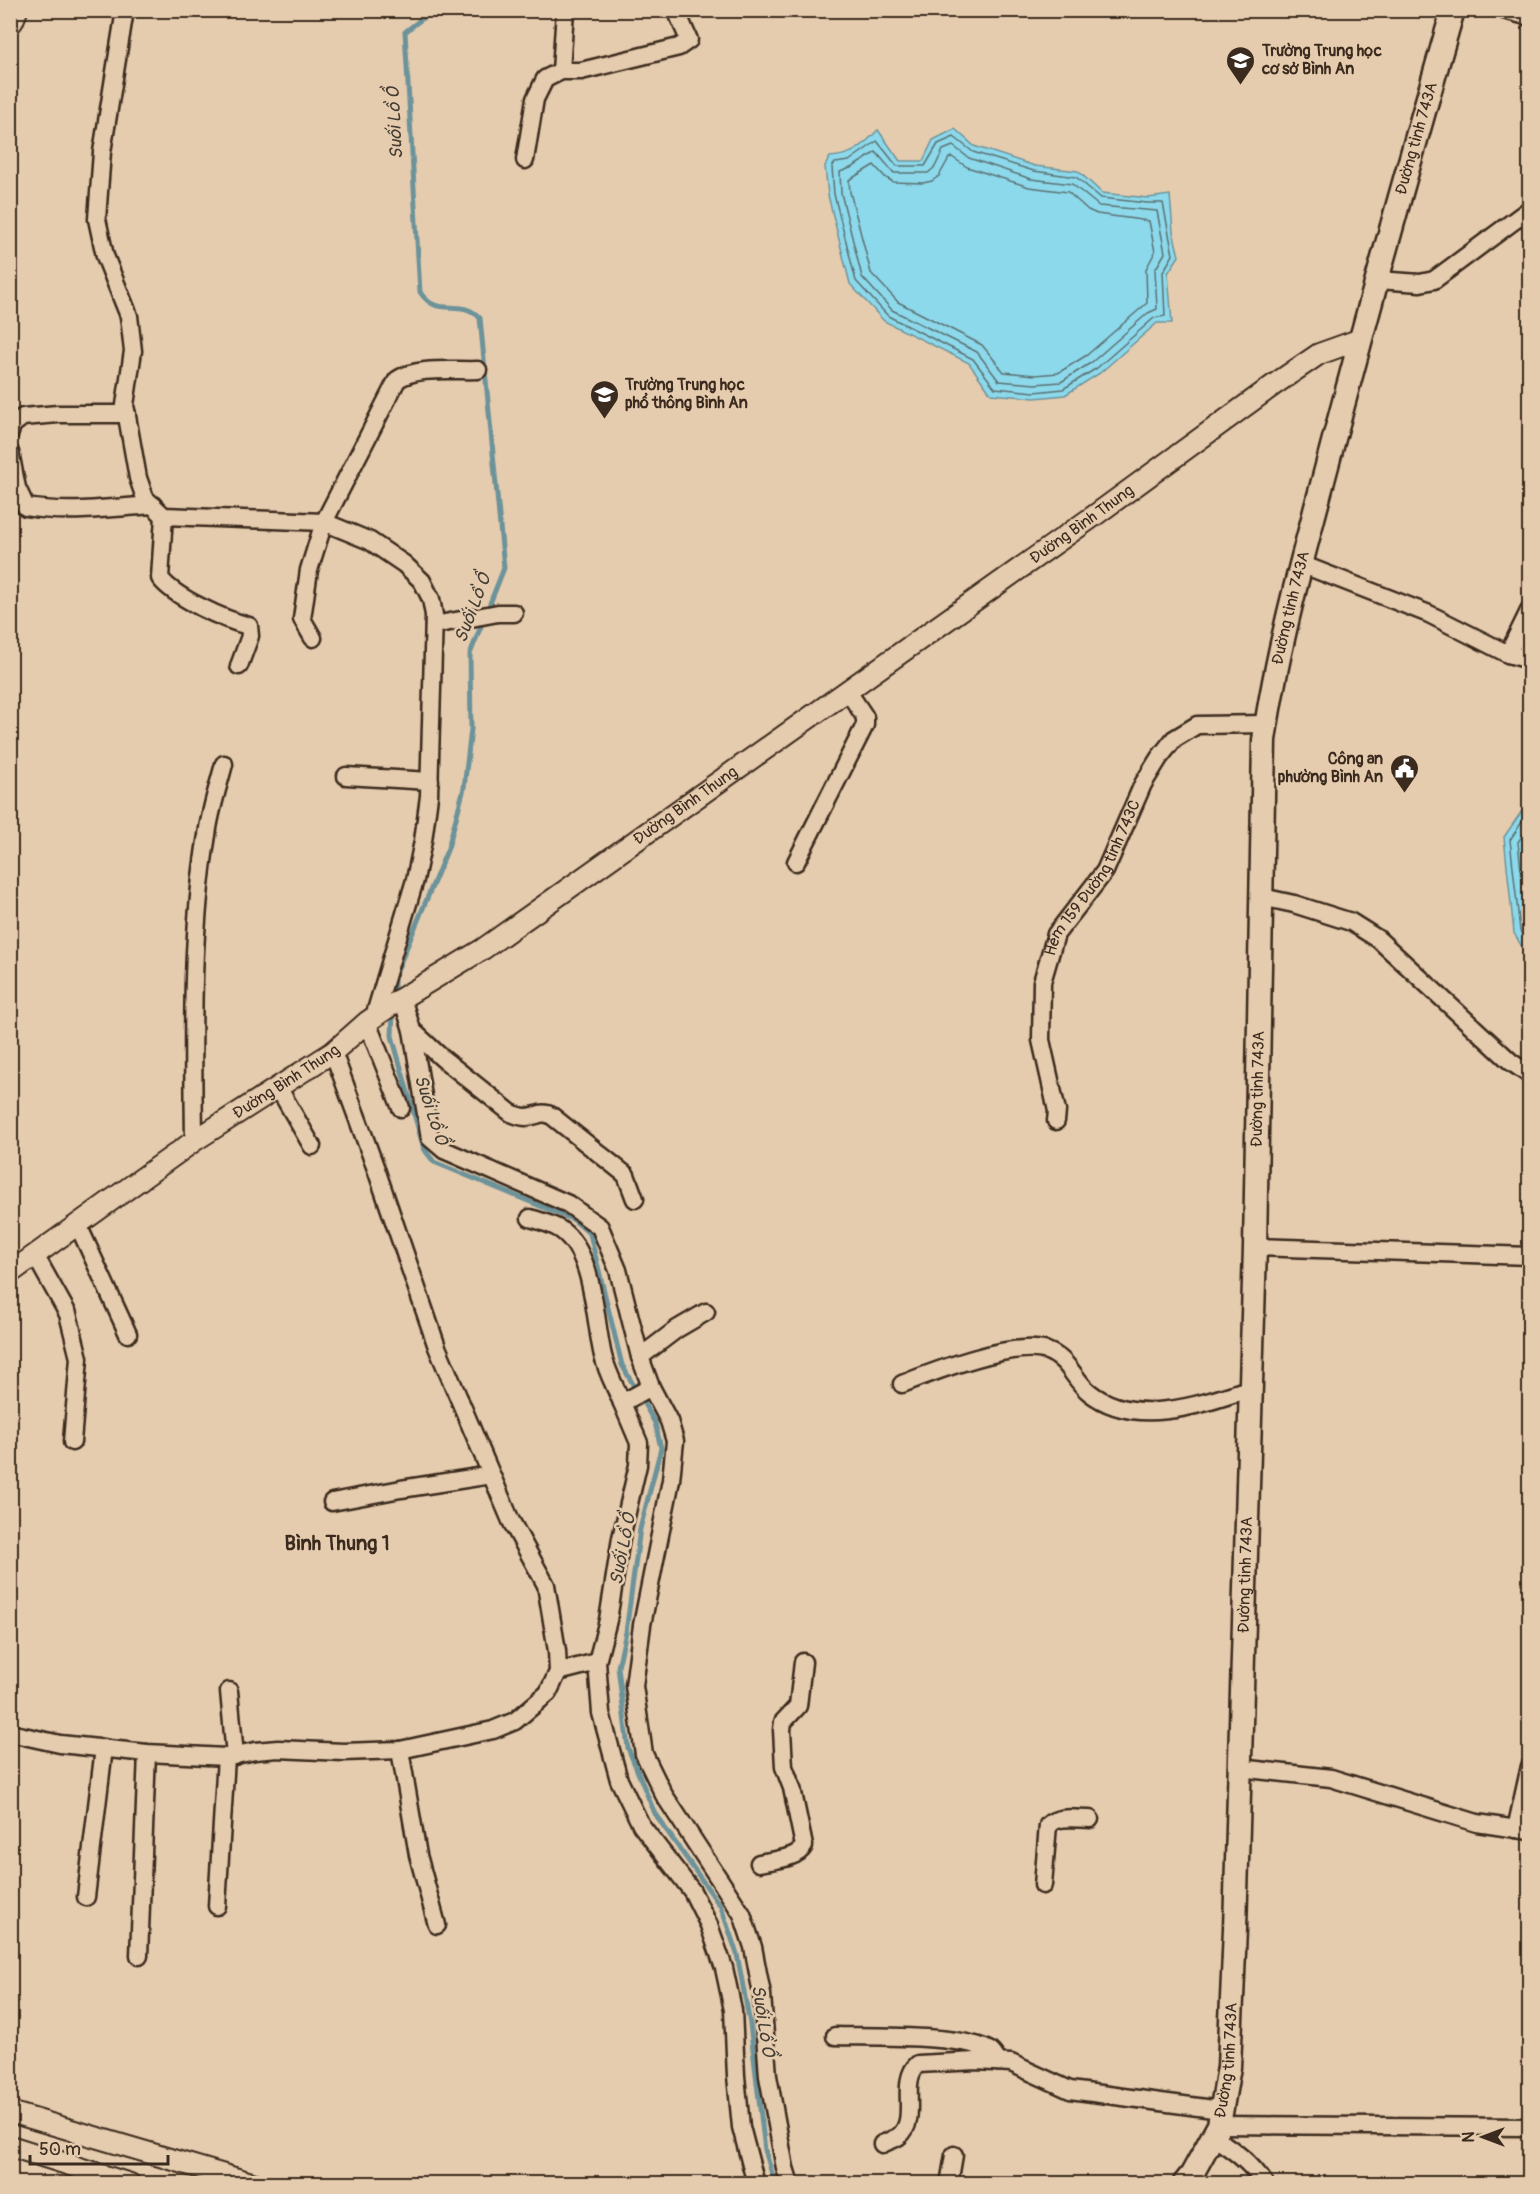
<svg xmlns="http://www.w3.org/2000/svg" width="1540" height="2194" viewBox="0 0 1540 2194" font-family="Pangolin,sans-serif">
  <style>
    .water { fill: #8cd9ec; stroke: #6c939a; stroke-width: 1.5 }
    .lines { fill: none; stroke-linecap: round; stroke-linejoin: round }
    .shore { stroke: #5b7070; stroke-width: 1.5 }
    .stream { stroke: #6c939a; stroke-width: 5 }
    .minor-casing { stroke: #3b2a1e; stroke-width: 21 }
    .tertiary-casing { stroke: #3b2a1e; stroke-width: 24 }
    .secondary-casing { stroke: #3b2a1e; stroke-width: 27 }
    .primary-casing { stroke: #3b2a1e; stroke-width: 30 }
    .minor { stroke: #e6ccae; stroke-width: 16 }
    .tertiary { stroke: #e6ccae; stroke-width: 20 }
    .secondary { stroke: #e6ccae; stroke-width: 22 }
    .primary { stroke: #e6ccae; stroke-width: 26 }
    .labels { text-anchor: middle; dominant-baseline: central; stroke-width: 5; stroke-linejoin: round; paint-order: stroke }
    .poi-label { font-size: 16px; font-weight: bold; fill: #3b2a1e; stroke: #e6ccae; text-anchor: start }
    .street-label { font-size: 16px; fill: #3b2a1e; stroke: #e6ccae }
    .water-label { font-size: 18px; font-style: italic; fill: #433c33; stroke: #e6ccae }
    .quarter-label { font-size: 20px; font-weight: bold; fill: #3b2a1e; stroke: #e6ccae }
  </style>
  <rect width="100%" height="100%" fill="#e6ccae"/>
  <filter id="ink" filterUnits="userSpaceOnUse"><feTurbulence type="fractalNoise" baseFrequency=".0167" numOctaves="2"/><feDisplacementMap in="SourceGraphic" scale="12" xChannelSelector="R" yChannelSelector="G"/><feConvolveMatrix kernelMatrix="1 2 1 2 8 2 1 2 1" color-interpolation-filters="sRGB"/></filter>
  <g filter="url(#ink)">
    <!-- water -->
    <g class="water">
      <path d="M 955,129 L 974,146 L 1035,166 L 1078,171 L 1102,193 L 1148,198 L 1170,195 L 1173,232 L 1179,256 L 1168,273 L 1172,323 L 1157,323 L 1100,373 L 1065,395 L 1035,398 L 991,394 L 969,363 L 884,321 L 850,284 L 828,195 L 825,166 L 830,157 C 855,155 861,147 878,130 L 900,161 L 923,161 L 933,140 Z"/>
      <path d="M 1529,776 L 1530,959 L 1529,959 L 1514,933 L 1504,837 L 1524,808 Z"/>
    </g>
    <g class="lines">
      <!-- shore -->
      <g class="shore">
        <path d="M 954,137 L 973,152 L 1034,171 L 1076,177 L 1101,198 L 1147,203 L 1163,203 L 1173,255 L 1163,272 L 1165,316 L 1154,318 L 1097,368 L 1063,389 L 1035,392 L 995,388 L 973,359 L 888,316 L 856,281 L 834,194 L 832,167 L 835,163 L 849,161 L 877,141 L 897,166 L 925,166 L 938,144 Z"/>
        <path d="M 953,146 L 969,158 L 1031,179 L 1072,184 L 1099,206 L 1157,211 L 1165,253 L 1155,270 L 1157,309 L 1148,313 L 1092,362 L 1061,382 L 1035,384 L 999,381 L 977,352 L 892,310 L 862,277 L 841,193 L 840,172 L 853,167 L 876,152 L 894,173 L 928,173 L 935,167 L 943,150 Z"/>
        <path d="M 952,157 L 967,167 L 1029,187 L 1068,192 L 1088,210 L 1097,214 L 1149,221 L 1155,252 L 1146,269 L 1147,303 L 1087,355 L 1058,373 L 1035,375 L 1004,372 L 982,345 L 898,302 L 871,273 L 850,192 L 849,180 L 874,165 L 885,177 L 893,182 L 923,183 L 932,181 L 939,176 L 949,158 Z"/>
        <path d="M 1530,810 L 1510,840 L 1520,931 L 1530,947"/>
        <path d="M 1530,824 L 1518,842 L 1527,928 L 1530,932"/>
      </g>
      <!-- stream -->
      <g class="stream">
        <path d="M 394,998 L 394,978 L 448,848 L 464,788 L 471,729 L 470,654 L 504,568 L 480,318 C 460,296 438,320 420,292 L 405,32 L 433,10"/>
        <path d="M 393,1010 L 392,1036 L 424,1149 L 434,1162 L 574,1220 L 590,1234 L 622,1365 L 655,1423 L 661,1448 L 640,1529 L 626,1632 L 618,1667 L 628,1748 L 655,1814 L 721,1907 L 737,1954 L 750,2024 L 765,2150 L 775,2184"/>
      </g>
      <defs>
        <g id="minor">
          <path d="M 125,10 L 102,152 L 97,219 L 105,256 L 129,316 L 133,351 L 125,405 L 138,478 L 145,498 L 164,516 L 324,522 L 370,541 L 404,564 L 422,581 L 431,599 L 434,615 L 429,796 L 423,841 L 415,880 L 374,1017"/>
          <path d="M 1504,10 L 1530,17"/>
          <path d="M 561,71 L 565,10"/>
          <path d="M 525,160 L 535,99 L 545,79 L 561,71 L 581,71 L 679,47 L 689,40 L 676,10"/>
          <path d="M 1378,280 L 1420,283 L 1434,280 L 1530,209"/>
          <path d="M 10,433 L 12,425 L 23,417 L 58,414 L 127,414"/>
          <path d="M 10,452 L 17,488 L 26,507 C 67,514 111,508 153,505"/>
          <path d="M 164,516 L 160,578 C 175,598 225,620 249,626 L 250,636 L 239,666"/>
          <path d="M 1301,564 L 1429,614 L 1508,654 L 1530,660"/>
          <path d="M 434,625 L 498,613 L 514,613"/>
          <path d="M 313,638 L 302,619 L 309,570 L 324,522 L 397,380 C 416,366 454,371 478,370"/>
          <path d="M 1508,654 L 1530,609"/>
          <path d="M 346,776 L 430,781"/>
          <path d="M 796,862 L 865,725 L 865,717 L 847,690"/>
          <path d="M 1262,897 L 1294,904 L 1351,922 L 1378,939 L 1511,1062 L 1530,1075"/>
          <path d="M 402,998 L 412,1030 L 442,1058 L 511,1113 C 516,1115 521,1117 526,1117 C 537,1117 541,1110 552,1116 L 626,1175 L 635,1199"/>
          <path d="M 367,1022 L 401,1108"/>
          <path d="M 412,1030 L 430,1138 L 444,1150 L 568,1204 L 600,1227 L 618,1270 L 640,1357 L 651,1387 L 669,1421 L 675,1441 L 671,1480 L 642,1625 L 634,1686 L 644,1754 L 664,1795 L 742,1914 L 753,1947 L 762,1994 L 768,2076 L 785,2168 L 790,2184"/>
          <path d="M 278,1087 L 312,1146"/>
          <path id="s1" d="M 1056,1121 L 1057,1111 L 1041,1040 L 1042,982 L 1056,934 L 1105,871 L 1143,784 L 1159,758 L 1174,739 L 1197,725 L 1266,724"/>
          <path d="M 194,1141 C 193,1039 190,936 207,835 C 210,811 218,787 224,764"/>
          <path d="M 530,1218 C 540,1221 552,1224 561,1230 C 595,1254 594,1319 603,1356 C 607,1372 616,1388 622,1403 L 651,1387"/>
          <path d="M 78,1225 L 128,1334"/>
          <path d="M 1255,1247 L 1530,1256"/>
          <path d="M 35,1255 L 68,1314 L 79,1358 L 72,1442"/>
          <path d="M 640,1357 L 677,1329 L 706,1312"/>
          <path d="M 902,1384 C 935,1371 1014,1340 1047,1351 C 1069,1359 1073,1379 1089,1392 C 1135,1429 1203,1404 1251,1388"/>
          <path d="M 332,1502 L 401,1489 L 491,1475"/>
          <path d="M 597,1662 L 601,1713 L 619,1780 L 641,1825 L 692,1891 L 709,1925 L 724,1968 L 733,2010 L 736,2076 L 741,2127 L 756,2184"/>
          <path d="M 558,1672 L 597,1662 L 608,1620 L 621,1538 L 638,1465 L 639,1443 L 622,1403"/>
          <path d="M 229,1691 L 235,1756"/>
          <path d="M 10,1733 L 60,1744 L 147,1753 L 226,1757 L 255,1751 L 278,1749 L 343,1752 L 400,1750 L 493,1730 L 515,1721 L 548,1693 L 558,1672 L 557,1651 L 546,1585 L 511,1521 L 437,1347 L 376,1169 L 333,1052"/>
          <path d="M 400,1750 L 418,1855 L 437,1925"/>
          <path d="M 1239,1768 L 1331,1778 L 1477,1823 L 1530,1831"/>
          <path d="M 1516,1829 L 1530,1766"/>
          <path d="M 759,1863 C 773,1860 797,1859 804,1846 L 792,1788 L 784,1767 L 782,1730 L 783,1722 L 798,1706 L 803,1662"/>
          <path d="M 1043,1885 L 1048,1825 C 1058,1815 1076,1819 1090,1819"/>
          <path d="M 86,1897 L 104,1748"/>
          <path d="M 217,1906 L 226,1757"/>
          <path d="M 139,1956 L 147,1753"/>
          <path d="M 835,2036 C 869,2037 965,2034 990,2051 C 994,2054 996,2058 998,2062"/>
          <path d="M 1219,2125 L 1530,2127"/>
          <path d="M 1213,2137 C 1234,2150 1251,2163 1265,2184"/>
          <path d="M 882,2144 C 888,2141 895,2139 899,2136 C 920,2119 898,2082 918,2064 L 976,2061 L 1011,2063 L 1070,2090 L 1221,2110"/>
          <path d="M 949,2184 L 954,2155"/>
        </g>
        <g id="tertiary">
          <path id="s2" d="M 10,1273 L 194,1141 L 333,1052 L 367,1022 L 402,998 L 483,949 L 1098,513 L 1275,384 L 1319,354 L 1361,339"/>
          <path d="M 10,2112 L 255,2184"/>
          <path d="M 10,2146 L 130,2184"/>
        </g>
        <g id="secondary">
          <path id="s3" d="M 1184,2184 L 1192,2174 L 1219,2125 L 1229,2067 L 1235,1929 L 1255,1247 L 1264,740 C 1279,637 1309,536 1335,435 C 1373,293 1412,152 1453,10"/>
        </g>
        <path id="primary" d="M 10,20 L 14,10"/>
      </defs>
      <!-- minor casing -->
      <use href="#minor" class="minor-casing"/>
      <!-- tertiary casing -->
      <use href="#tertiary" class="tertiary-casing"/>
      <!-- secondary casing -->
      <use href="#secondary" class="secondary-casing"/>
      <!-- primary casing -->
      <use href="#primary" class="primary-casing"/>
      <!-- minor -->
      <use href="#minor" class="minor"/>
      <!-- tertiary -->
      <use href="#tertiary" class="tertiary"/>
      <!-- secondary -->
      <use href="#secondary" class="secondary"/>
      <!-- primary -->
      <use href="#primary" class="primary"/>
    </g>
  </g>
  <!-- icons -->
  <defs>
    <symbol id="school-pin" viewBox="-11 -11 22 30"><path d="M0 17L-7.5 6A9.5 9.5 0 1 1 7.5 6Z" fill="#3b2a1e" stroke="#e6ccae"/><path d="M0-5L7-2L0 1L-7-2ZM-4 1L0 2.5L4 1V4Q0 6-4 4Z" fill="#fff"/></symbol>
    <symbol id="civic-pin" viewBox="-11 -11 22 30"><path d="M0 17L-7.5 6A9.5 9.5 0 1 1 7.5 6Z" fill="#3b2a1e" stroke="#e6ccae"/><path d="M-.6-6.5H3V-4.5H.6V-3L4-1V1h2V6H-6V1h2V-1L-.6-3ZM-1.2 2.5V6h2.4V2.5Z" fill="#fff"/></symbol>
  </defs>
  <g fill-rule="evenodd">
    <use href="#school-pin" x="1224" y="44" width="33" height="45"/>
    <use href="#school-pin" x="588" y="378" width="33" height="45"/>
    <use href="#civic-pin" x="1388" y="752" width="33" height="45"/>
  </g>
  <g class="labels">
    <!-- poi labels -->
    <g class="poi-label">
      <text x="1262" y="51">Trường Trung học<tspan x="1262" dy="18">cơ sở Bình An</tspan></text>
      <text x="625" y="385">Trường Trung học<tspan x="625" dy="18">phổ thông Bình An</tspan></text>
      <text x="1383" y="759" text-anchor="end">Công an<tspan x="1383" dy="18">phường Bình An</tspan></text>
    </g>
    <!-- street labels -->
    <g class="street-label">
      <text stroke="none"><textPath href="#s3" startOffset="2076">Đường tỉnh 743A</textPath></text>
      <text stroke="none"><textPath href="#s2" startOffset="1308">Đường Bình Thung</textPath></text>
      <text stroke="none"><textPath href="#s3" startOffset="1590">Đường tỉnh 743A</textPath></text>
      <text stroke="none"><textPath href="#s2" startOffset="822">Đường Bình Thung</textPath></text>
      <text stroke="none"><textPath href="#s1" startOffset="258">Hẻm 159 Đường tỉnh 743C</textPath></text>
      <text stroke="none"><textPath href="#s2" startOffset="336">Đường Bình Thung</textPath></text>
      <text stroke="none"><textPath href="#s3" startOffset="1106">Đường tỉnh 743A</textPath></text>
      <text stroke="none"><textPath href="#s3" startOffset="620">Đường tỉnh 743A</textPath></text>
      <text stroke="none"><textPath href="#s3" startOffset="134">Đường tỉnh 743A</textPath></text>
    </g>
    <!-- water labels -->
    <g class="water-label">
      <text transform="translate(395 123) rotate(-93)">Suối Lồ Ồ</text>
      <text transform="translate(473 608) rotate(-69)">Suối Lồ Ồ</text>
      <text transform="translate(431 1110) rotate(72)">Suối Lồ Ồ</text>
      <text transform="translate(623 1549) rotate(-79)">Suối Lồ Ồ</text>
      <text transform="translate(763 2021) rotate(81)">Suối Lồ Ồ</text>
    </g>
    <!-- quarter labels -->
    <g class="quarter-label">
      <text x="337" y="1543">Bình Thung 1</text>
    </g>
  </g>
  <!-- margin -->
  <rect width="1540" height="2194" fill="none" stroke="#e6ccae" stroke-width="36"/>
  <rect x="18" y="18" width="1504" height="2158" fill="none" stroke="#3b2a1e" stroke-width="2" filter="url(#ink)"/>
  <!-- north arrow -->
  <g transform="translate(1483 2137) rotate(270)" stroke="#e6ccae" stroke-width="4.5" paint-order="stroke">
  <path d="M0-4.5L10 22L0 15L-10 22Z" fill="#3b2a1e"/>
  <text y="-9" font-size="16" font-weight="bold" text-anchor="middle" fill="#3b2a1e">N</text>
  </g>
  <!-- scale -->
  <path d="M30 2155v9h138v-9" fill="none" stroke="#3b2a1e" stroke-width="3"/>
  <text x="39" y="2155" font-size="18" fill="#3b2a1e" stroke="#e6ccae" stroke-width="4.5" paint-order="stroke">50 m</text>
</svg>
